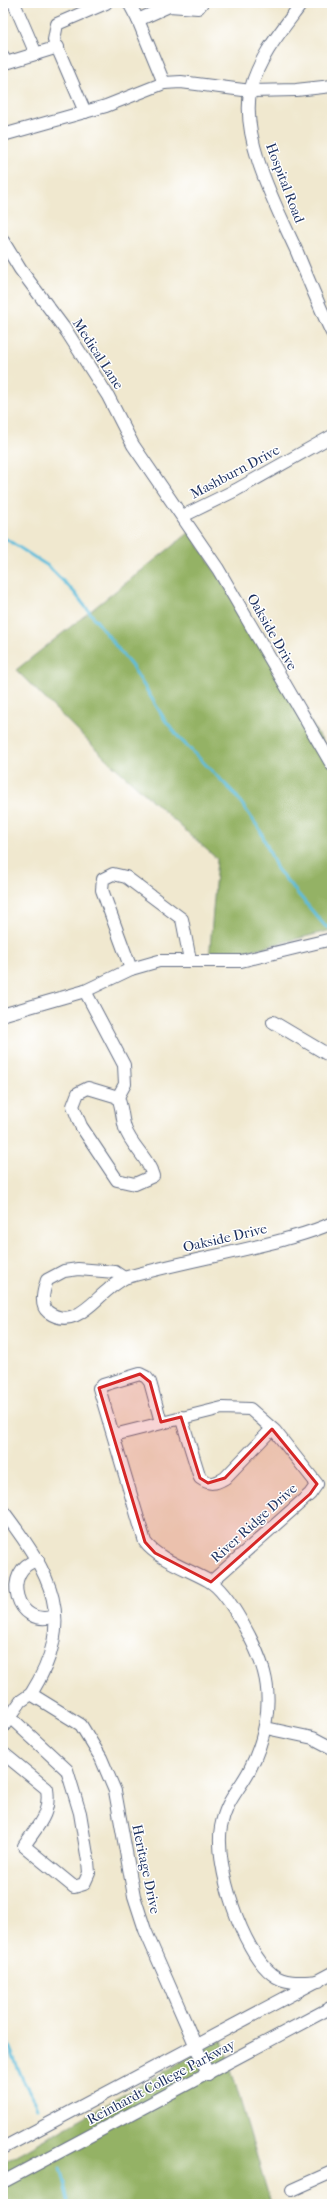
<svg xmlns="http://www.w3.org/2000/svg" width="335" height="2207" viewBox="0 0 335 2207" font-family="'IM FELL French Canon',serif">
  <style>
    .forest { fill: #94b265; stroke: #587062 }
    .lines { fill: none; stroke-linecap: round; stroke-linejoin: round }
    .stream { stroke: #5dbddc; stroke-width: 3 }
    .minor-casing { stroke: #667086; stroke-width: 14 }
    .minor { stroke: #fff; stroke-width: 12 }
    .marked { fill: #d62828; fill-opacity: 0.2; stroke: #d62828; stroke-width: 3; stroke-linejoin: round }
    .labels { text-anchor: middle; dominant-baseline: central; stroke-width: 3; stroke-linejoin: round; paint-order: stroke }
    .street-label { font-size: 14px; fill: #1b2f5e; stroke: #fff }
  </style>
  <rect width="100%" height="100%" fill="#fff"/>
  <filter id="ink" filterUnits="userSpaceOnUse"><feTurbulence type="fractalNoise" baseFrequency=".025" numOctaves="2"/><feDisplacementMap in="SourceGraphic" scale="8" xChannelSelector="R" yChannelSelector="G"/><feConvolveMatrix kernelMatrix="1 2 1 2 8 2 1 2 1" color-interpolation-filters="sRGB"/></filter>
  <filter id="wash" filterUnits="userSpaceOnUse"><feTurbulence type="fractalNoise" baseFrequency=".012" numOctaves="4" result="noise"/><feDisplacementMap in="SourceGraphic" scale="16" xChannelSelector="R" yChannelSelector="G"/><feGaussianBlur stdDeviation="0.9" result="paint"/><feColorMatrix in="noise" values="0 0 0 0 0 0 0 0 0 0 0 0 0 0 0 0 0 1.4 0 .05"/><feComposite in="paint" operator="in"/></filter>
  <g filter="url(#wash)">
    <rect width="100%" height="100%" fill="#f0e8cf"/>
    <!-- forest -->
    <g class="forest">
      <path d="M 190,532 L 332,756 L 332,930 L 209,961 L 217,859 L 104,757 L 16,670 Z"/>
      <path d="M 222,2039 L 271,2204 L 3,2204 L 3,2163 Z"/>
    </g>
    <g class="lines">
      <!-- stream -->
      <g class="stream">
        <path d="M 3,537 L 48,566 L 74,592 L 133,668 L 165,720 L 181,740 L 235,794 L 260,830 L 277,869 L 325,926 L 332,929"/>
        <path d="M 3,2031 L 23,2080 L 38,2107"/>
        <path d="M 60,2168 L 69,2204"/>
      </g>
    </g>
  </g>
  <g filter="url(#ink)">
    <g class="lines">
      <defs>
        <g id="minor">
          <path d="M 14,3 L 36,54"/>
          <path d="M 129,3 L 138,20"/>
          <path d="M 302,3 C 282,30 260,55 251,88 C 239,137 277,208 297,252 C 308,279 319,306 332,333"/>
          <path d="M 3,57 L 6,63 L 58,47"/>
          <path d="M 164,83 L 138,20 L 169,6 L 198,8 L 202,3"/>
          <path d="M 85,112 L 54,40 L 57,24 L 106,3"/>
          <path d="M 3,135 L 106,106 L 164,83 L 181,82 L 251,91 L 296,90 L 332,86"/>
          <path d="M 3,241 L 20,269 L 67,332 L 108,396 L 133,445 L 218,569 L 332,765"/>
          <path d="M 183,516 L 236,490 L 332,436"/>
          <path d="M 131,969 L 102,890 L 103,879 L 113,874 L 126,877 L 182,919 L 190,960"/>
          <path d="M 85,991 L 124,1065 L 125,1084 L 118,1097"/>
          <path d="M 5,1014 L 85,991 L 131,969 L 159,961 L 241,961 L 332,939"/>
          <path d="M 273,1022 L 332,1057"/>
          <path d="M 88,1088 L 118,1097 C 122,1107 122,1118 125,1128 C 131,1146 148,1157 153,1176 L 135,1184 L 117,1180 L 81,1126 L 73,1106 L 78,1093 Z"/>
          <path d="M 78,1269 L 115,1272 L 124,1278 C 119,1282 113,1285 109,1289 C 92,1302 73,1330 48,1312 C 39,1305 44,1289 47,1280 L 64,1271 Z"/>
          <path d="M 124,1278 C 176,1263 230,1254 282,1240 C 299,1235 316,1231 332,1223"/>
          <path d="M 181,1417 L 200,1478 C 210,1485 215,1484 225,1478 L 272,1429"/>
          <path d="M 161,1422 L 150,1382 L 146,1377 L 140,1374 L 103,1385 L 99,1388 L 145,1542 C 157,1559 190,1570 209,1581 C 229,1592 258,1649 264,1672 C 273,1705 264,1742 249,1771 C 237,1793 226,1801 221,1827 C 214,1864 242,1951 272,1974 C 285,1985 304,1982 319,1981"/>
          <path d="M 114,1435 L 222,1408 L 250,1409 L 275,1431 L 317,1484 L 310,1494 L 211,1582"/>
          <path d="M 3,1511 C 51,1575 78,1618 31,1694"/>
          <path d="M 38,1560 C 0,1569 16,1630 55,1616"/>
          <path d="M 3,1727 L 21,1701 L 31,1694 L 81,1725 L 101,1758 L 115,1791 L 134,1896 L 145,1930 L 208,2074"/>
          <path d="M 266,1728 L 313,1738 L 332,1748"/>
          <path d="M 3,1753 L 47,1789 C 51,1815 37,1826 24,1846 L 74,1887 L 84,1884 L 89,1873 L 88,1861 L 80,1813 L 67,1770 L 10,1717"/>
          <path d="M 3,2148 L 332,1973"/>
          <path d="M 3,2182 L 332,2007"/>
          <path d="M 292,2190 L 332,2172"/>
        </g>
      </defs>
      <!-- minor casing -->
      <use href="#minor" class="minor-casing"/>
      <!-- minor -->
      <use href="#minor" class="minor"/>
    </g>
  </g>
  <!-- marked area -->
  <path class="marked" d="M 140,1374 L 150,1382 L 161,1422 L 181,1417 L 200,1478 L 208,1483 L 225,1478 L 272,1429 L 317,1484 L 310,1494 L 211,1582 L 155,1553 L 145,1542 L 99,1388 Z"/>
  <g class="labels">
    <!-- street labels -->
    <g class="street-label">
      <text transform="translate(285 183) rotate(69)">Hospital Road</text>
      <text transform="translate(98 354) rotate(57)">Medical Lane</text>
      <text transform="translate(235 472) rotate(-28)">Mashburn Drive</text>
      <text transform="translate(272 632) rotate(60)">Oakside Drive</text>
      <text transform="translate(225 1238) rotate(-13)">Oakside Drive</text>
      <text transform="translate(254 1523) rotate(-42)">River Ridge Drive</text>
      <text transform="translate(146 1869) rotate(78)">Heritage Drive</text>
      <text transform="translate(161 2082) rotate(-28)">Reinhardt College Parkway</text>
    </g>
  </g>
  <!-- margin -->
  <rect width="335" height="2207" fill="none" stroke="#fff" stroke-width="16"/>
</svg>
